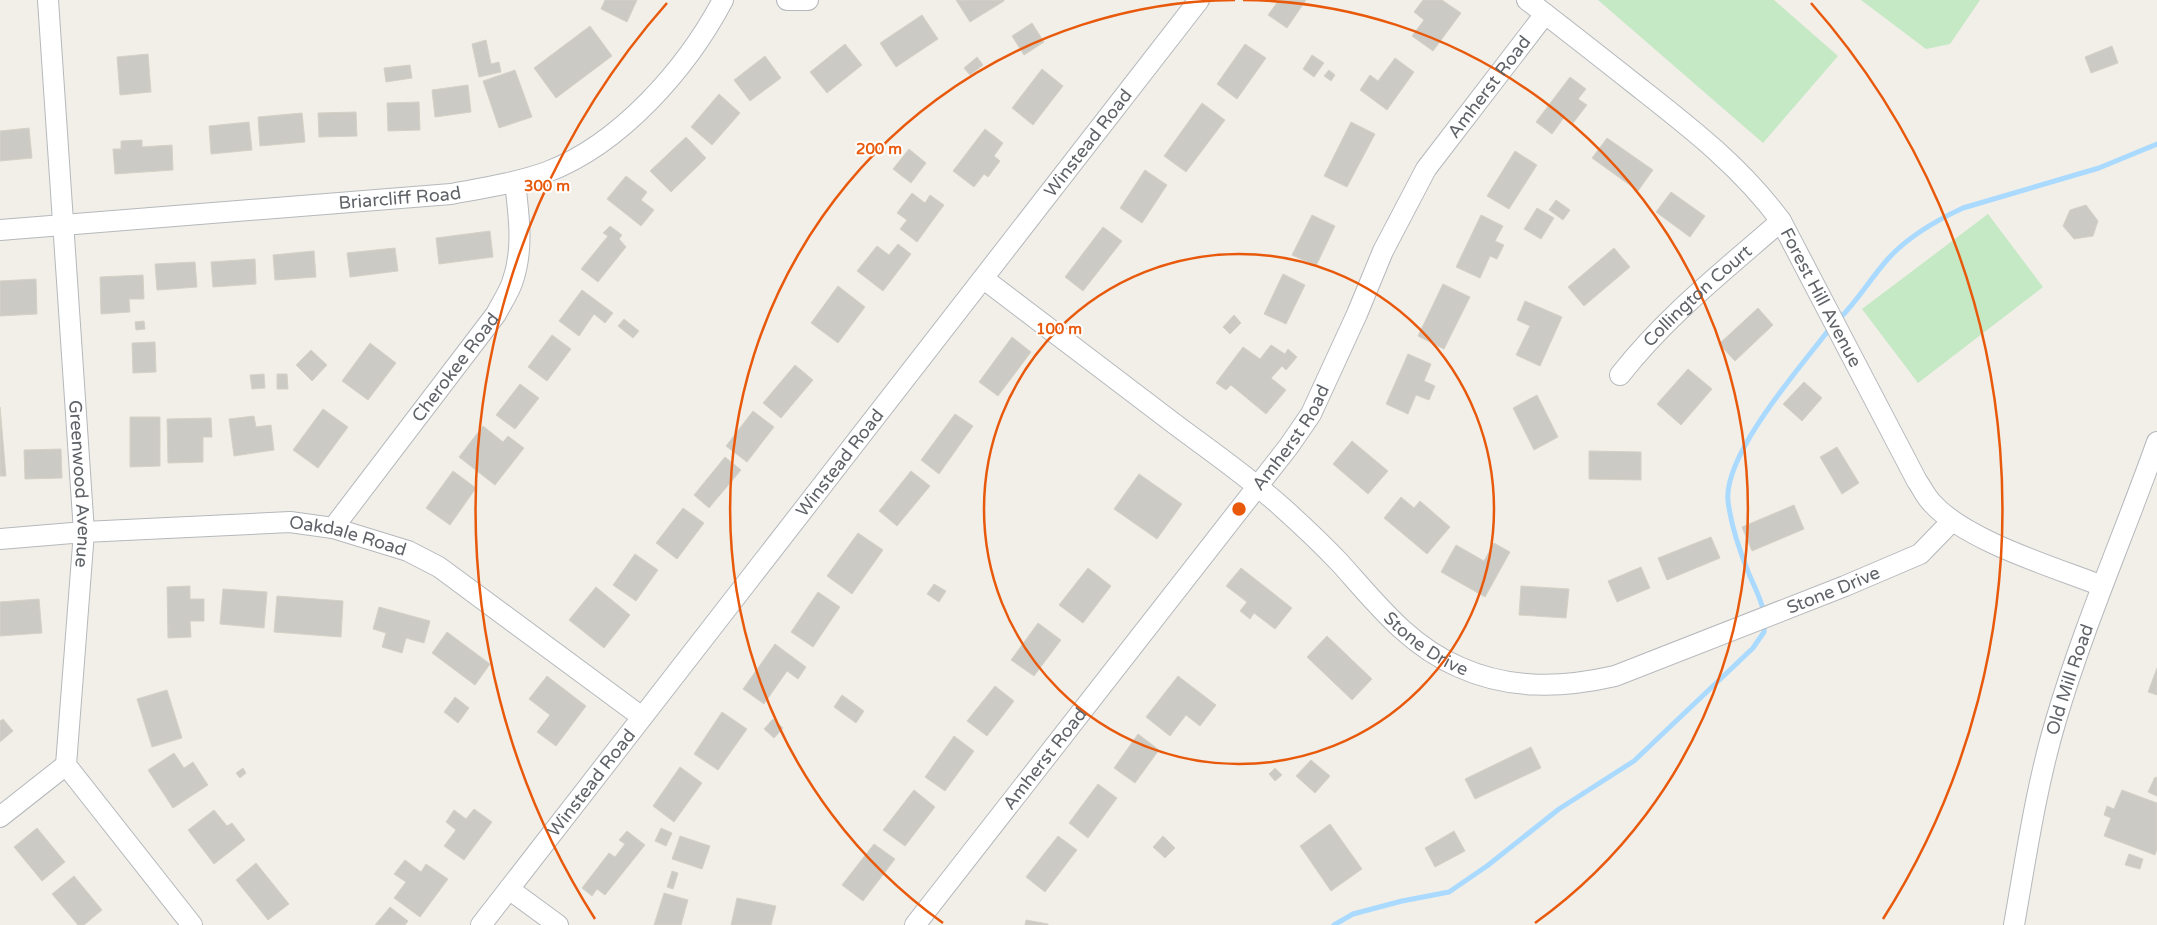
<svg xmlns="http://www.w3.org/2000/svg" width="2157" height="925" font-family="'Varela Round',sans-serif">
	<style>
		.green { fill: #c5e8c5 }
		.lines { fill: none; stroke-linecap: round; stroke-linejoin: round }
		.stream { stroke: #aadaff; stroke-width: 5 }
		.building { fill: #cccac5; stroke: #d6d1c6 }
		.minor-casing { stroke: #b5b8bc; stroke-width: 22 }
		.minor { stroke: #fff; stroke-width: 20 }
		.ring { fill: none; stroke: #e8590c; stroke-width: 2.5 }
		.labels { text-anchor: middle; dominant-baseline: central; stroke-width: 4; stroke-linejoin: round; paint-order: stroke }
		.street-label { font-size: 18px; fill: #5f6368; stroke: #fff }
		.centre { fill: #e8590c; stroke: #fff; stroke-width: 2.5 }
		.ring-label { font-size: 15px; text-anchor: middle; font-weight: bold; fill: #e8590c; stroke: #fff; stroke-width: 4; stroke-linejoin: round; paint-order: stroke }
	</style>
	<rect width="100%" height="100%" fill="#f1efe8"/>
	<path class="green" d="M1598,0h176l64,56 -75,87z
		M1861,0h119l-30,44 -24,5z
		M1988,214l55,73 -125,96 -56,-74z"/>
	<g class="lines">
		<path class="stream" d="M1839,319c18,-17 31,-40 48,-59 20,-23 48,-39 76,-52l136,-40 58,-24
			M1764,613c-3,-14 -9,-25 -15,-39 -9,-22 -18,-48 -21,-73 -5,-47 75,-137 103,-174
			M1334,925l19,-11 49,-13 47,-9 38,-26 72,-57 75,-48 119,-113 11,-16 1,-10"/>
	</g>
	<path class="building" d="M605,0h32l-10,22 -26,-13z
		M956,0h48v1l-34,21z
		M1279,0h27l-19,28 -19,-13z
		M1423,0h19l19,13 -28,38 -21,-15 12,-16 -10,-8z
		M922,15l16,24 -42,28 -16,-24z
		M1032,23l12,19 -20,13 -12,-19z
		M590,26l22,30 -56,42 -22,-30z
		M486,40l5,24 8,-2 2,10 -22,5 -7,-33z
		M845,44l17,21 -35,28 -17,-21z
		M1245,44l21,14 -29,41 -20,-15z
		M2112,46l6,17 -27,10 -6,-16z
		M148,54l3,38 -31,3 -3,-38z
		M1312,55l12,8 -10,14 -11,-8z
		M765,56l16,22 -31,23 -16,-21z
		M977,57l6,8 -13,10 -6,-7z
		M1395,58l19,14 -27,38 -27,-20 10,-15 8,6z
		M410,65l2,13 -26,4 -2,-14z
		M1042,69l21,17 -30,39 -21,-17z
		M515,70l17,47 -33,11 -16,-47z
		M1329,70l6,5 -4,6 -7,-5z
		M1570,77l16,12 -8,10 9,6 -14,18 -8,-7 -13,18 -16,-12z
		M468,85l3,27 -36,5 -3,-27z
		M719,94l21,19 -28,32 -21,-18z
		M419,102l1,28 -32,1 -1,-28z
		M1202,103l23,17 -39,52 -22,-16z
		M356,112l1,24 -38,1 -1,-24z
		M302,113l3,29 -45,4 -2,-29z
		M249,122l3,28 -41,4 -2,-28z
		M1351,122l24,12 -28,53 -23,-11z
		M29,128l3,30 -32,3v-30z
		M985,129l18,14 -9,13 6,5 -12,16 -4,-3 -10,13 -21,-16z
		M686,137l20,21 -35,34 -21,-21z
		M1607,138l46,32 -15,21 -46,-33z
		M142,140v7l30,-2 1,25 -58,4 -2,-25h8v-8z
		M909,149l17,14 -15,20 -18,-14z
		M1515,151l22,14 -28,44 -22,-13z
		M1145,170l22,15 -25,38 -22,-15z
		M626,176l21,16 -6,8 13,10 -13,16 -34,-27z
		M1671,192l34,24 -15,21 -34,-25z
		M912,193l13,10 5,-8 14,10 -27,37 -17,-13 7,-9 -10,-7z
		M1556,200l14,10 -7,10 -14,-10z
		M2086,205l12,16 -5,15 -19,3 -11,-13 7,-16z
		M1537,208l17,10 -13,21 -17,-10z
		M1312,215l23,11 -19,40 -24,-11z
		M1481,215l22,11 -8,15 9,4 -7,14 -7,-3 -10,22 -24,-11z
		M610,226l12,9 -3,4 7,8 -28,35 -17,-13 27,-33 -5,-3z
		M1103,227l19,14 -39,50 -18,-14z
		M490,231l3,26 -54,7 -3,-26z
		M898,244l13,10 -28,37 -26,-20 20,-25 12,9z
		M395,248l3,23 -48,6 -3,-24z
		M1614,248l16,19 -46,39 -16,-19z
		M314,251l2,26 -41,3 -2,-25z
		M255,259l1,25 -43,3 -2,-25z
		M195,262l2,25 -40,3 -2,-26z
		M1283,274l22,11 -19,39 -22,-10z
		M143,275l1,24h-15l1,13 -29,2 -1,-37z
		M36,279l1,35 -37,2v-35z
		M1443,284l27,13 -26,52 -26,-13z
		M838,286l27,21 -27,36 -27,-20z
		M582,290l31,23 -8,10 -11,-9 -15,22 -20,-15z
		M1525,301l37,16 -22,49 -24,-11 14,-29 -13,-6z
		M1758,308l15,17 -38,36 -16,-17z
		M1234,315l7,8 -11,11 -7,-7z
		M624,319l15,12 -6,7 -15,-12z
		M144,321l1,8 -9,1 -1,-8z
		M552,335l19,14 -24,32 -19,-14z
		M1012,337l19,15 -33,44 -19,-14z
		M155,342l1,30 -23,1 -1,-30z
		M370,343l26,20 -28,37 -26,-19z
		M1271,345l14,9 3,-5 9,8 -11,13 -4,-4 -11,12 15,12 -20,24 -35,-29 -5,5 -10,-7 27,-36 17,12z
		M311,350l16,15 -15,16 -16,-16z
		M1408,354l23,10 -7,17 11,5 -6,14 -13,-5 -8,19 -22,-10z
		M795,365l18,15 -32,38 -18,-15z
		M1688,369l24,20 -31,36 -24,-21z
		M264,374l1,14 -13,1 -2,-14z
		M277,374h10l1,15h-11z
		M1804,382l18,16 -20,23 -19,-17z
		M520,384l19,14 -24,31 -19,-14z
		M1537,395l21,42 -24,13 -21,-42z
		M0,407l6,69h-6z
		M323,409l25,18 -30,41 -25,-18z
		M753,411l21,16 -27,35 -21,-16z
		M955,414l18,12 -34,48 -18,-14z
		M254,416l2,11 15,-2 3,25 -40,6 -5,-37z
		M130,417h30v49l-30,1z
		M211,418l1,19h-9v25l-35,1 -1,-44z
		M483,426l20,16 5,-6 16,12 -29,37 -36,-28z
		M1352,441l36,30 -20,23 -35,-30z
		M1837,447l22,36 -17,11 -22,-37z
		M61,449l1,29 -37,1 -1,-29z
		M1589,451l52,1v28l-52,-1z
		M725,457l16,13 -32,38 -15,-13z
		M453,471l23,17 -26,37 -24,-17z
		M911,471l19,15 -33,40 -18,-15z
		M1139,474l43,30 -25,35 -43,-30z
		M1401,497l13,11 6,-7 30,26 -23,27 -43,-36z
		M1794,505l10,24 -52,22 -10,-24z
		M683,508l21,15 -27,36 -21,-16z
		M858,533l25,17 -31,44 -25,-18z
		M1711,537l9,21 -53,22 -9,-22z
		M1494,543l16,9 -25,45 -44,-25 15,-27 28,16z
		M635,554l23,16 -22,31 -23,-16z
		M1641,567l9,21 -33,14 -9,-21z
		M1088,568l23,18 -28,37 -24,-18z
		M1241,568l51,40 -17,21 -21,-16 -4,6 -10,-8 7,-9 -21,-16z
		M934,584l12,7 -7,11 -12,-8z
		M190,586v13h14v22h-14l1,16 -23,1 -1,-51z
		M1521,586l48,3 -3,29 -47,-3z
		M596,587l34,28 -26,33 -35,-28z
		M223,589l44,3 -3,36 -44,-4z
		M818,592l22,15 -27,40 -22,-15z
		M277,596l66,5 -2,36 -67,-5z
		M39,599l3,34 -42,3v-34z
		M379,607l51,14 -6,22 -18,-5 -4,15 -20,-6 4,-14 -13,-4z
		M1038,623l23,17 -27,36 -23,-16z
		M447,632l43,32 -15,21 -43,-32z
		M1327,636l45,43 -20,21 -45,-43z
		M775,644l31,23 -8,12 -11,-8 -23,33 -21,-15z
		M2157,668v27l-9,-3z
		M547,676l39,30 -30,40 -19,-14 13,-17 -21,-16z
		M1178,676l38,29 -16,21 -14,-11 -16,21 -24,-19z
		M995,686l19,15 -27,35 -20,-15z
		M167,690l15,48 -30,9 -15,-48z
		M842,695l22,16 -8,12 -22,-16z
		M455,697l14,11 -11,15 -14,-11z
		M722,712l25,17 -29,41 -24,-16z
		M3,719l10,12 -13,11v-21z
		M773,719l10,9 -9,10 -10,-9z
		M1138,734l21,16 -24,33 -21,-15z
		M954,736l20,15 -29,40 -20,-14z
		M1531,747l10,21 -66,31 -10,-20z
		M174,753l10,15 9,-6 15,23 -35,23 -25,-38z
		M1311,760l19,16 -15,17 -19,-17z
		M680,767l22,16 -28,39 -21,-16z
		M243,768l3,5 -6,5 -4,-5z
		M1275,768l7,7 -7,6 -6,-7z
		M2155,777l2,1v18l-9,-4z
		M1098,784l19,14 -29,40 -19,-15z
		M914,790l21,17 -30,39 -22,-16z
		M2122,790l35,13v46l-2,6 -51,-19 7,-18 -7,-3 3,-9 7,3z
		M474,809l18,13 -28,38 -20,-14 12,-16 -10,-8 8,-12 12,9z
		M214,810l13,16 5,-3 13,17 -31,24 -26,-34z
		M1330,824l32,45 -31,22 -31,-45z
		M37,828l28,34 -23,19 -28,-34z
		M661,828l11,5 -6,13 -11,-5z
		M627,831l18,14 -40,50 -8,-6 -5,7 -10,-8 27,-35 6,4 10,-13 -6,-4z
		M1454,831l11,20 -30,16 -10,-19z
		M680,836l30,10 -8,23 -30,-10z
		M1058,836l19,14 -32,42 -19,-15z
		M1163,836l12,12 -10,10 -12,-11z
		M874,844l21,15 -32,42 -21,-16z
		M2129,854l14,5 -3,10 -15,-4z
		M405,860l16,12 5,-8 22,15 -28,38 -26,-19 12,-16 -12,-8z
		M256,863l33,41 -21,16 -32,-40z
		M672,871l6,2 -5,16 -6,-2z
		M74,876l28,34 -18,15h-6l-26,-31z
		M664,893l24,7 -7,25h-27z
		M737,898l39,8 -5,19h-40z
		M390,907l18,14 -3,4h-30z
		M1026,920l22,4v1h-23z"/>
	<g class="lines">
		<defs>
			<g id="minor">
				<path id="s1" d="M48,0l36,532 -18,233 126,160"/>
				<path d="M787,0h21"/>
				<path id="s2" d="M1527,0c38,29 76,59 114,89 51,40 101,79 140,132l136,260c5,7 9,16 15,22 34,38 122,64 170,83"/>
				<path id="s3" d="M0,230l451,-36c32,-6 65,-11 96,-22 74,-28 140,-104 176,-172"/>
				<path id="s4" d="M984,279c64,49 128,97 192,146 36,27 74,53 108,84 19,17 38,35 56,54 36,40 68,82 119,104 51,23 103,21 156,9l230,-90 75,-32 32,-33"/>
				<path id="s5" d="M1620,375c46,-59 105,-105 161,-154"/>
				<path id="s6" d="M333,528l163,-214c5,-10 12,-20 16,-31 12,-33 7,-67 3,-100"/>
				<path id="s7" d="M0,539l84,-7 206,-10 43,6 75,23 31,16 203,150"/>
				<path d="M0,817l66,-52"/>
				<path d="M509,889l49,36"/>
				<path id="s8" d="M481,925l718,-925"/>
				<path id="s9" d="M915,925l374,-479 22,-32 46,-100 26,-63 43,-82 119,-155"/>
				<path id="s10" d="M2014,925c12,-68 22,-138 42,-205 28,-95 68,-185 101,-278"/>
			</g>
		</defs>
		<use href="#minor" class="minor-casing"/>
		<use href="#minor" class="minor"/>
	</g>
	<g class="ring">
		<circle cx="1239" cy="509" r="255"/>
		<path d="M943 923A509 509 0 0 1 1235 0M1243 0A509 509 0 0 1 1535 923"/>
		<path d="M595 919A764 764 0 0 1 667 3M1811 3A764 764 0 0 1 1883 919"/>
	</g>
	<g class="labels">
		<g class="street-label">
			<text stroke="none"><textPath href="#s9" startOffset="1021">Amherst Road</textPath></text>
			<text stroke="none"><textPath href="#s8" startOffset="990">Winstead Road</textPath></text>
			<text stroke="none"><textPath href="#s3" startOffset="401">Briarcliff Road</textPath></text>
			<text stroke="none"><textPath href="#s5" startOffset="111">Collington Court</textPath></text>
			<text stroke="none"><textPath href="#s2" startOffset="424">Forest Hill Avenue</textPath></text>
			<text stroke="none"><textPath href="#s6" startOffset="202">Cherokee Road</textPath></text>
			<text stroke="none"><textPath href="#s9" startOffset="616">Amherst Road</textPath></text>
			<text stroke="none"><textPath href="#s8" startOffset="585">Winstead Road</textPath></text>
			<text stroke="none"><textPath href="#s1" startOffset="485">Greenwood Avenue</textPath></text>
			<text stroke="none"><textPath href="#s7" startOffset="350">Oakdale Road</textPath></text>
			<text stroke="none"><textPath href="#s4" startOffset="1009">Stone Drive</textPath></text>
			<text stroke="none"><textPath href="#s4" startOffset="575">Stone Drive</textPath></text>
			<text stroke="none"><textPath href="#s10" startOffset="252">Old Mill Road</textPath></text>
			<text stroke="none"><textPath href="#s9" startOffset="211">Amherst Road</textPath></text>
			<text stroke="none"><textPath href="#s8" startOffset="180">Winstead Road</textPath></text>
		</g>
	</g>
	<circle cx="1239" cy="509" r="8" class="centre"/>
	<g class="ring-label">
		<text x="879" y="154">200 m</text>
		<text x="547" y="191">300 m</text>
		<text x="1059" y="334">100 m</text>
	</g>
</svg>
